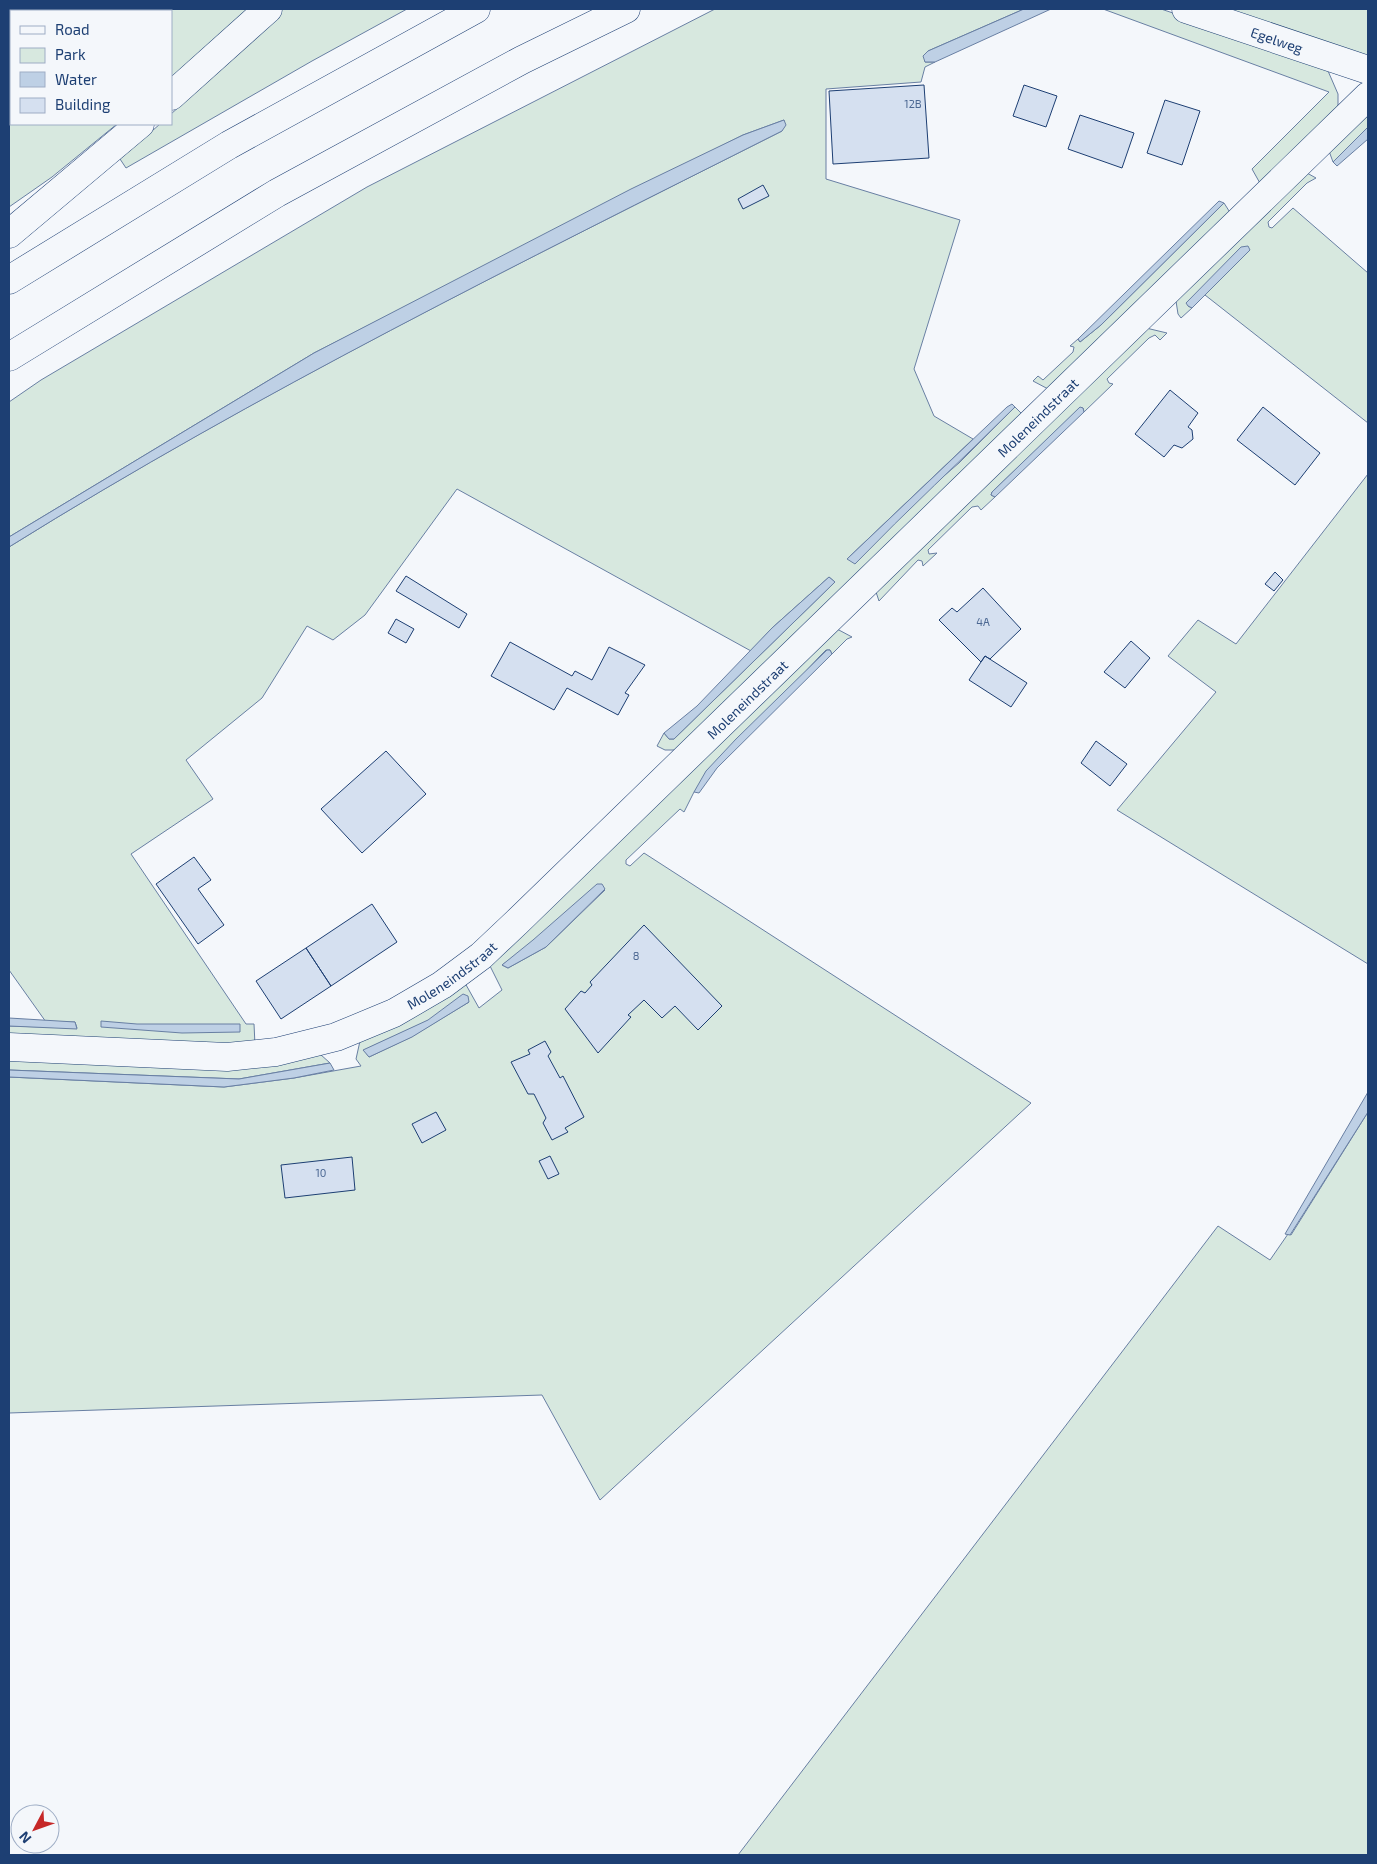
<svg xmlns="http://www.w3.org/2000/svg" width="1377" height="1864" font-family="'Exo 2',sans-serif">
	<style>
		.green { fill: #d7e8df; stroke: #687fa3; fill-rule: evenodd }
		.water { fill: #bed0e5; stroke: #687fa3 }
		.building { fill: #d5e0f0; stroke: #1d3f73 }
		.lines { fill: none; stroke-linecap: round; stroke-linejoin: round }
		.minor-casing { stroke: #1d3f73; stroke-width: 29 }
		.motorway-casing { stroke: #1d3f73; stroke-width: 29 }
		.minor { stroke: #f4f7fb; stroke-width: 28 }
		.motorway { stroke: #f4f7fb; stroke-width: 28 }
		.labels { text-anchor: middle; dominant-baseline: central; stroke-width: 4; stroke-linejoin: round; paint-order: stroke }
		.number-label { font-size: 11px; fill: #4b6792 }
		.street-label { font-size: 14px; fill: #1d3f73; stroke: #f4f7fb }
	</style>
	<rect width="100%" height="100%" fill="#f4f7fb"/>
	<path class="green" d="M81,9h167l-77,70v-68h-93z
		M281,9h126l-95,52 -186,107 -6,-9 40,-35h11v-10l73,-65 -2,-3z
		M715,9h309l-96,42 -3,11h10l-10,5 -4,15 -95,7v90l134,41 -46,149 20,47 39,23 -126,120 112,-96 56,-56 9,9 -345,334h-14l-8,-4 7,-13 5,6h5l161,-157 -6,-5 -57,51 -21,23 -294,-162 -92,126 -32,25 -26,-14 -45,72 -76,62 27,39 -82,55 115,170h8l1,21 -246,-8v-11l68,2 -2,-6h-29l-37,-52v-423c248,-155 511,-284 773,-416l2,-11 -41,15 -429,218 -305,184v-135l32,-22 326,-193z
		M1103,9h58l164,55 13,30v12l-77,79 -9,-16 77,-77z
		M1211,9h157v51z
		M11,70v54h106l-65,53 -43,30v-135z
		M1368,114v13l-35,35 -4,-11z
		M1307,173l9,5 -9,5 -39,39 1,5 3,1 21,-20 75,65v150l-163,-128 45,-45 -62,56 4,2 -11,10 -3,-4 -2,-13z
		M1224,203l7,11 -181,176 -17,-9 5,-5 5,4 30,-28 1,-5 -4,-1 8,-7 2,3 21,-17z
		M1146,328l21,5 -7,7 -5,-5 -6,3 -42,41 2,4 4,1 -29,28 -1,-4h-3l-88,84 -1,3 4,2 -14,13 -3,-4 -6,1 -44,43 1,4 8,-1 -14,13 -1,-5 -4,-1 -39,41 -3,-9z
		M1368,474v490l-251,-154 99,-118 -48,-36 30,-36 38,24z
		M837,629l15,8 -5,2 -15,15 -2,-4h-4l-7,7 -125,135 -10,20 -4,-3 -54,51v4l4,2 14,-13 387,250 -431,397 -58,-105 -533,18v-336l215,10 70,-9 67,-12 -5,-7 4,-18 105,-58 14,25 23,-18 -13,-26zM605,890l-59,57 -38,21 -6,-3zM469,1002l-58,35 -42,20 -5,-7z
		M320,1054l10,9 -91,16 -230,-9v-10z
		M1368,1112v743h-630l480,-629 52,34 18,-26 3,1z"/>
	<path class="water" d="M1024,9h27l-116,53h-10l-2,-6 5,-5z
		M784,120l2,5 -4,6c-262,132 -524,261 -773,416v-10l305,-184 317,-164 112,-54z
		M1368,127v12l-31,27 -4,-4z
		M1219,201l5,2 -123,122 -21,17 -2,-3z
		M1248,246l2,4 -58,58 -4,-2 -2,-3 55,-56z
		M1012,404l3,3c-53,53 -108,103 -160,157l-8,-5 160,-152z
		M1080,407l3,1 1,4 -89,85 -4,-2 1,-3z
		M829,577l6,5 -161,157h-5l-5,-6 33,-27 75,-78z
		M827,650h3l2,4 -115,114 -18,25 -5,-1 12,-21 30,-32z
		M597,884h5l3,5 -59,58 -38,21 -6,-3 31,-25z
		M463,994l5,2 1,6 -57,35 -43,20 -6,-7 65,-30z
		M9,1018l66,4 2,7 -68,-3z
		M101,1021l36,3h103v8l-58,1 -81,-6z
		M330,1063l4,7 -40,8 -70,9 -215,-10v-7l230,9z
		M1368,1092v20l-78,123 -5,-1z"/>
	<path class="building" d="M924,85l5,73 -96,6 -4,-73z
		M1024,85l33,11 -11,31 -33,-11z
		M1165,100l35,11 -18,54 -35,-12z
		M1080,115l54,18 -12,35 -54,-19z
		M763,185l6,11 -26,13 -5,-10z
		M1170,390l28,23 -10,14 4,3 1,9 -11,9 -8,-3 -10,12 -29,-23z
		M1263,407l57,46 -25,32 -58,-45z
		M1275,572l8,8 -9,11 -9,-7z
		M406,576l61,38 -8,14 -63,-37z
		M983,588l38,41 -31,30 -5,-3 -4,6 -42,-42 13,-12 5,4z
		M396,619l18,10 -8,14 -18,-10z
		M1131,641l19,17 -25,30 -21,-16z
		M510,642l62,34 3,-5 17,9 17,-33 36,18 -20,28 4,2 -11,20 -51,-27 -13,22 -63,-34z
		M985,656l42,27 -16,24 -42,-27z
		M1096,741l31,23 -17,22 -29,-23z
		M386,751l40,43 -64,59 -41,-44z
		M194,857l17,23 -13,9 26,36 -26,19 -42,-60z
		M372,904l25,38 -66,44 -25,-38z
		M644,925l78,81 -24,24 -23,-24 -13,12 -18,-18 -16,15 3,2 -33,36 -33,-44 16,-18 4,2 7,-8 -2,-3z
		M306,948l25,38 -50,33 -25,-38z
		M545,1041l6,11 -3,4 12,22 3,-2 21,41 -19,11 3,4 -16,8 -9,-17 3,-5 -12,-24h-6l-17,-32 19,-8 -2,-4z
		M436,1112l10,18 -24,13 -10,-19z
		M550,1156l9,18 -11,5 -9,-18z
		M352,1157l3,33 -70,8 -4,-33z"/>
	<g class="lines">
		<defs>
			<g id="minor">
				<path id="s1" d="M1186,9l182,61"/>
				<path id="s2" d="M9,1047l218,10 49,-5 60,-15 58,-24 48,-28 39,-29 36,-34 851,-826"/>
			</g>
			<path id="motorway" d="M171,96l97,-87
				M9,234l131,-110
				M9,280l220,-135 247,-136
				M9,357l268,-164 245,-133 104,-51"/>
		</defs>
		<use href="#minor" class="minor-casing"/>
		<use href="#motorway" class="motorway-casing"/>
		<use href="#minor" class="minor"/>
		<use href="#motorway" class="motorway"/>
	</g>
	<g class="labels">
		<g class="number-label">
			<text x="913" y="103">12B</text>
			<text x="983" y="621">4A</text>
			<text x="636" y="955">8</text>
			<text x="321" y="1172">10</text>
		</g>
		<g class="street-label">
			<text stroke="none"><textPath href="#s1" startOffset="96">Egelweg</textPath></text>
			<text stroke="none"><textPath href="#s2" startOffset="1271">Moleneindstraat</textPath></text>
			<text stroke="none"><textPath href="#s2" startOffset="866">Moleneindstraat</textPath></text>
			<text stroke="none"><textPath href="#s2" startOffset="461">Moleneindstraat</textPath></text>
		</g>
	</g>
	<rect width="1377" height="1864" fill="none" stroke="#1d3f73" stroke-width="20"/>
	<rect x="10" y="10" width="162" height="115" fill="#f4f7fb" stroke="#9eadc5"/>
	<rect x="20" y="26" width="25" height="8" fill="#f4f7fb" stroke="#9eadc5"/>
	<text x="55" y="35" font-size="15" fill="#1d3f73">Road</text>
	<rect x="20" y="48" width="25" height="15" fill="#d7e8df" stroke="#9eadc5"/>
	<text x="55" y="60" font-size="15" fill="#1d3f73">Park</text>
	<rect x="20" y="72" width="25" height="15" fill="#bed0e5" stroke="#9eadc5"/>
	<text x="55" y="85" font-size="15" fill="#1d3f73">Water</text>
	<rect x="20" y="98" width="25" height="15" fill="#d5e0f0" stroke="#9eadc5"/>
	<text x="55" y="110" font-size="15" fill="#1d3f73">Building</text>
	<g transform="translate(35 1829) rotate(229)"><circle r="24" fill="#f4f7fb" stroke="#9eadc5"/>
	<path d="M0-4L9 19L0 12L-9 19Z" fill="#c62828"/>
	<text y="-8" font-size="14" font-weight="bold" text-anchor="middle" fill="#1d3f73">N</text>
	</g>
</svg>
